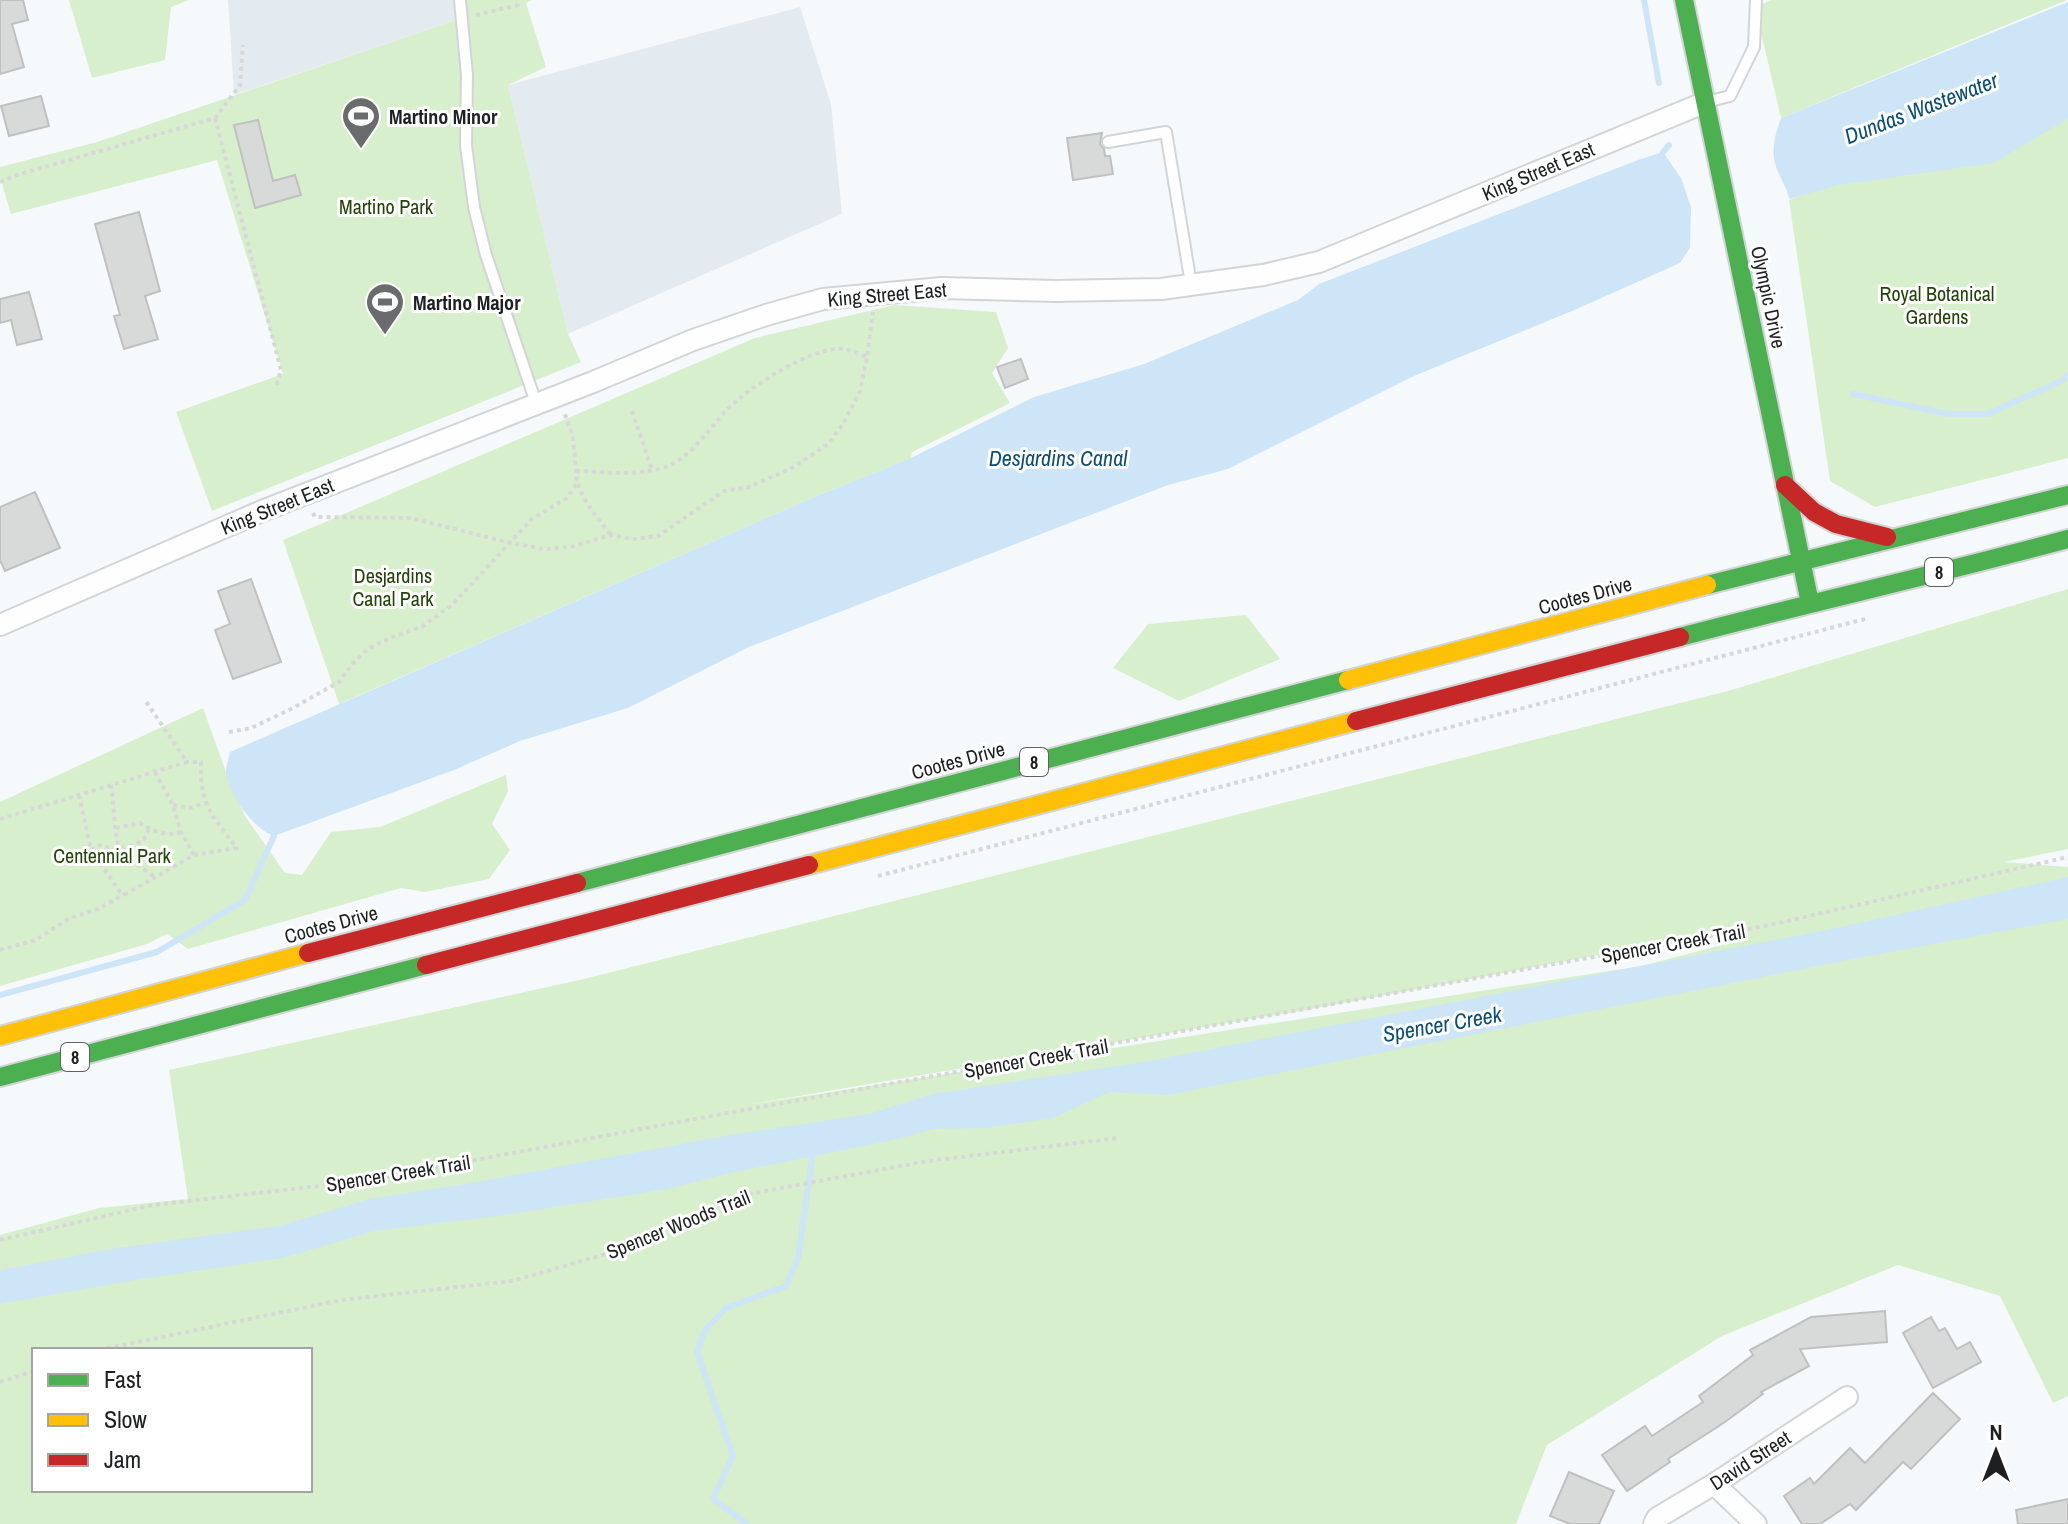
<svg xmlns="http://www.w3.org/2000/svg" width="2068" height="1524" font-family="'Archivo Narrow',sans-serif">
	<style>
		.built { fill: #e4ebf0 }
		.green { fill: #d7efcc; fill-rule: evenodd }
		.water { fill: #cde5f6 }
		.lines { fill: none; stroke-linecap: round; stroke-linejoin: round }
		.stream { stroke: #cde5f6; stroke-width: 6 }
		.building { fill: #d8d9d9; stroke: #c0c0c0; stroke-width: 2 }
		.lane-casing { stroke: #d2d5d6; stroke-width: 14 }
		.street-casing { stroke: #d2d5d6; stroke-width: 24 }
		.fast-casing { stroke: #d2d5d6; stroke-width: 22 }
		.slow-casing { stroke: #d2d5d6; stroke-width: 22 }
		.jam-casing { stroke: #d2d5d6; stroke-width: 22 }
		.path { stroke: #d7d7d7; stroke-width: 4; stroke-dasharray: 4 4; stroke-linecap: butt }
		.lane { stroke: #fefefe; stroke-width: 10 }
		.street { stroke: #fefefe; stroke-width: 20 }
		.fast { stroke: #4caf50; stroke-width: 18 }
		.slow { stroke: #ffc107; stroke-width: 18 }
		.jam { stroke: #c62828; stroke-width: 18 }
		.labels { text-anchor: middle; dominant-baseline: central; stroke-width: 6; stroke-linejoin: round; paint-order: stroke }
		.shield { fill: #fff; stroke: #626264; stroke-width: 2 }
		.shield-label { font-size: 18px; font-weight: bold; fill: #1e1f21 }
		.poi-label { font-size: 20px; font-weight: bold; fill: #1e1f21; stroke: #fff; text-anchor: start }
		.street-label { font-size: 20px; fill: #1e1f21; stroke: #fff }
		.park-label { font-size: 20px; fill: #244209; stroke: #fff }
		.water-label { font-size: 22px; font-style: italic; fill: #0c4f76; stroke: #fff }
	</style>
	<rect width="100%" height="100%" fill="#f6f9fb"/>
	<path class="built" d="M228,0h235l-1,18 -228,77z
		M800,7l31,97 11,110 -274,120 -60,-249z"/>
	<path class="green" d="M69,0h120l-18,7 -6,53 -73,18z
		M463,0h69l-6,3 20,64 -38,18 60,249 13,28 -369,149 -36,-99 107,-38 -66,-214 -206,54 -11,-37v-10l97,-25 365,-124z
		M1772,0h295l-286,118 -26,-111z
		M2068,89v369l-193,49 -45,-26 -41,-281z
		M894,305l102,7 12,36 -16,25 18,30 -98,49 -1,6 -99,40 -473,206 -56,-164 472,-202z
		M2068,589v260l-64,13 64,5v529l-15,7 -53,-107 -102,-31 -176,71 -175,109 -31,79h-1516v-289l99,-27 89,-9 -19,-129 415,-91 1144,-288zM1738,921v20l-97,25 -907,141 577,-98 421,-79zM34,1350h276v140h-276z
		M1246,615l34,44 -101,42 -66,-33 35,-44z
		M203,708l23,64 19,44 40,57 17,2 29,-43 49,-5 126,-52 2,16 -16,33 18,26 -21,29 -64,13 -24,-4 -213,61 -21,-15 -20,10 -147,42v-184z"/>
	<path class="water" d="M2068,2v117l-75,44 -155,22 -49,14c-2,-13 -11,-23 -14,-36 -4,-15 1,-31 6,-45z
		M1663,152l18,26 10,29 -1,41 -10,15 -108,48 -158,65 -186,93 -60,16 -419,162 -121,61 -108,33 -66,29 -180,66c-20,-6 -47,-44 -48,-65 0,-6 3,-13 4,-19l582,-254 99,-40 123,-61 110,-33 154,-64 21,-16 319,-124z
		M2068,877v42l-220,41 -680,135 -59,-3 -56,26 -68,10 -52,1 -35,10 -168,34 -63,16 -162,26 -131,16 -91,27 -148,22 -135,24v-34l117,-22 162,-22 91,-27 102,-16 253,-47 144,-22 63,-20 212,-32 688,-133z"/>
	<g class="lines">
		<path class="stream" d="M1644,0l15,83
			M1663,152l6,-7
			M1853,394l95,20h40l75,-34 5,-5
			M0,995l157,-43 88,-52 29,-64
			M747,1524l-34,-25 20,-43 -36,-104 8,-22 21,-22 60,-22 12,-28 15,-107"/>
	</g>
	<path class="building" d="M0,0h23l5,20 -16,4 12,43 -24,7z
		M41,96l8,30 -40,10 -8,-30z
		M258,120l15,61 22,-6 6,20 -46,13 -21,-83z
		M1102,133l-2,11 4,5 1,7h5l3,18 -40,6 -6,-42z
		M139,212l21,79 -15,5 13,43 -34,10 -10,-33 6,-1 -25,-91z
		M29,292l13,47 -25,6 -6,-25 -11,3v-24z
		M1021,359l7,20 -23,9 -8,-21z
		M35,492l25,56 -55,23 -5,-11v-53z
		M251,579l30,83 -48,17 -18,-49 15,-6 -12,-33z
		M1885,1311l2,31 -87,7 9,17 -48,26 2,2 -38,28 -57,37 2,3 -43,29 -25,-36 43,-29 7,10 51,-34 -4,-6 54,-41 -3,-5 61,-33z
		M1931,1317l8,14 6,-3 12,21 13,-7 11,20 -48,26 -30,-55z
		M1933,1393l27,26 -49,50 -8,-7 -47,48 -6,-6 -30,20h-18l-18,-28 26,-18 4,6 36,-36 15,15z
		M1569,1472l45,19 -15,33h-29l-20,-8z
		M2068,1499v25h-50l-2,-14z"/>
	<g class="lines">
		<defs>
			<path id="lane" d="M460,0l7,75 -1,70 8,62 12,48 50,148
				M1706,102l24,-6 24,-49 2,-47
				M1108,142l58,-10 25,152"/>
			<path id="street" d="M0,625l262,-114 331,-129 100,-42 73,-25 57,-16 119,-11 114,3 105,-2 102,-14 56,-13 387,-160
				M1714,1484l42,40
				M1654,1524l3,-6 57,-34 133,-87"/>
			<path id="fast" d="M1684,0l126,603
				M1707,585l361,-90
				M1680,637c129,-34 259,-63 388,-98
				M577,883l771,-203
				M0,1077l426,-112"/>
			<path id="slow" d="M1348,680l359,-95
				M809,865l547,-144
				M0,1036l308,-83"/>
			<path id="jam" d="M1785,485l29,27 22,12 51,13
				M1356,721l324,-84
				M308,953l269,-70
				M426,965l383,-100"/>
		</defs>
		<use href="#lane" class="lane-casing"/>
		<use href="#street" class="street-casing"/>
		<use href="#fast" class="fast-casing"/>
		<use href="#slow" class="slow-casing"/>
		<use href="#jam" class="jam-casing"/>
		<path class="path" d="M476,15l42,-10 -1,-5
			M215,118l66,252 -5,17
			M0,182l17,-7 198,-57 25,-33 3,-40
			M632,411l20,59
			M576,471c30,1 77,7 103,-11 19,-13 31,-32 47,-49 20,-22 87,-66 118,-62 8,1 16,6 23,8
			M578,484c7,20 20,35 33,51
			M313,513l2,4 96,1 100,25 34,6 26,-2 40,-12 23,4 24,-3 66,-45 25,-4 43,-19 36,-24 15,-20 17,-33 7,-34 6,-45
			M229,732l22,-4 40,-19 48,-27 13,-18 16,-15 22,-11 33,-12 29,-21 80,-86 35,-21 10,-15 -4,-47 -9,-24
			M155,772l18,33 8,27 13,23
			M111,785c3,16 3,53 9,64 7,11 24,20 35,28
			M79,795l12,55 29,42 6,2 68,-39 43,-7c-24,-31 -38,-44 -36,-86h-14
			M173,805l17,3 15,-5
			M0,819l187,-57 -42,-62
			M116,828l24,-5c12,8 27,14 41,9
			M91,850l9,-5c16,7 27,2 43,-4l6,-12
			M878,876l987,-257
			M0,950l36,-10 32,-21 30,-10 27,-15
			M0,1240l153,-35 210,-24 315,-59 1087,-196 303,-69
			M99,1350l242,-50 171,-19 119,-34 112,-52 185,-34 190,-23
			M0,1382l34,-11"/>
		<use href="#lane" class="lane"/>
		<use href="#street" class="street"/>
		<use href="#fast" class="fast"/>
		<use href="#slow" class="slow"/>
		<use href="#jam" class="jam"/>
	</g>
	<defs>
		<symbol id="stadium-pin" viewBox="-11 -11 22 30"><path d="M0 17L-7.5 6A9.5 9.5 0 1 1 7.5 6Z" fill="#6a6b6d" stroke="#fff"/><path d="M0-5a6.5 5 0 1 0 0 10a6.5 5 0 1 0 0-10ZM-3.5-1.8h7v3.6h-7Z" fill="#fff"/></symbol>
	</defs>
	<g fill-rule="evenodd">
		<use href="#stadium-pin" x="339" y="94" width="44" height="60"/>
		<use href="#stadium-pin" x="363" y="280" width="44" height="60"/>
	</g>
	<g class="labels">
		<g class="shield">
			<rect x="1925" y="558" width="28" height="28" rx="6"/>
			<rect x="1020" y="748" width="28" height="28" rx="6"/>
			<rect x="61" y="1043" width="28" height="28" rx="6"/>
		</g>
		<g class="shield-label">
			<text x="1939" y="572">8</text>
			<text x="1034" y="762">8</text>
			<text x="75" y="1057">8</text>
		</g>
		<g class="poi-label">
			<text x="389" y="116">Martino Minor</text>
			<text x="413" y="302">Martino Major</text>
		</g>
		<g class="street-label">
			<text transform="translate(1538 171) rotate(-23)">King Street East</text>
			<text transform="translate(887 294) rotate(-5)">King Street East</text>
			<text transform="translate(1769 297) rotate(78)">Olympic Drive</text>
			<text transform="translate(277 506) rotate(-22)">King Street East</text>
			<text transform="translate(1585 595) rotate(-15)">Cootes Drive</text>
			<text transform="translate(958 760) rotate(-15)">Cootes Drive</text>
			<text transform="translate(331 924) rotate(-15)">Cootes Drive</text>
			<text transform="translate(1673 943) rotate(-10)">Spencer Creek Trail</text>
			<text transform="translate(1036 1058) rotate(-10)">Spencer Creek Trail</text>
			<text transform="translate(398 1173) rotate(-9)">Spencer Creek Trail</text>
			<text transform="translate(678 1224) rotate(-22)">Spencer Woods Trail</text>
			<text transform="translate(1750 1460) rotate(-33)">David Street</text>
		</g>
		<g class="park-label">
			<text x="386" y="206">Martino Park</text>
			<text x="1937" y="293">Royal Botanical<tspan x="1937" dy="23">Gardens</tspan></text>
			<text x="393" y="575">Desjardins<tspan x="393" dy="23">Canal Park</tspan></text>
			<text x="112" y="855">Centennial Park</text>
		</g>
		<g class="water-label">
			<text transform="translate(1921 108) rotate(-21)">Dundas Wastewater</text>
			<text x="1058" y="458">Desjardins Canal</text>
			<text transform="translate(1442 1024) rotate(-10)">Spencer Creek</text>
		</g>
	</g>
	<rect x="32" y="1348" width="280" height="144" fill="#ffffff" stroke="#a5a5a6" stroke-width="2"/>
	<rect x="48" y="1374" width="40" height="12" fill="#4caf50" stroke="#a5a5a6" stroke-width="2"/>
	<text x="104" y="1388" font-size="24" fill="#1e1f21">Fast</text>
	<rect x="48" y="1414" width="40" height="12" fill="#ffc107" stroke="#a5a5a6" stroke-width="2"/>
	<text x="104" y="1428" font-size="24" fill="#1e1f21">Slow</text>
	<rect x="48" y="1454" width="40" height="12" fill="#c62828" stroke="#a5a5a6" stroke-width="2"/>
	<text x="104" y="1468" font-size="24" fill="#1e1f21">Jam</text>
	<g transform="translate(1996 1452)" stroke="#ffffff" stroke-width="6" paint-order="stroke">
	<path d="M0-6L14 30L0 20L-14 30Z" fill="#1e1f21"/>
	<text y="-12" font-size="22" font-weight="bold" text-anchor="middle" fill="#1e1f21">N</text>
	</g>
</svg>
